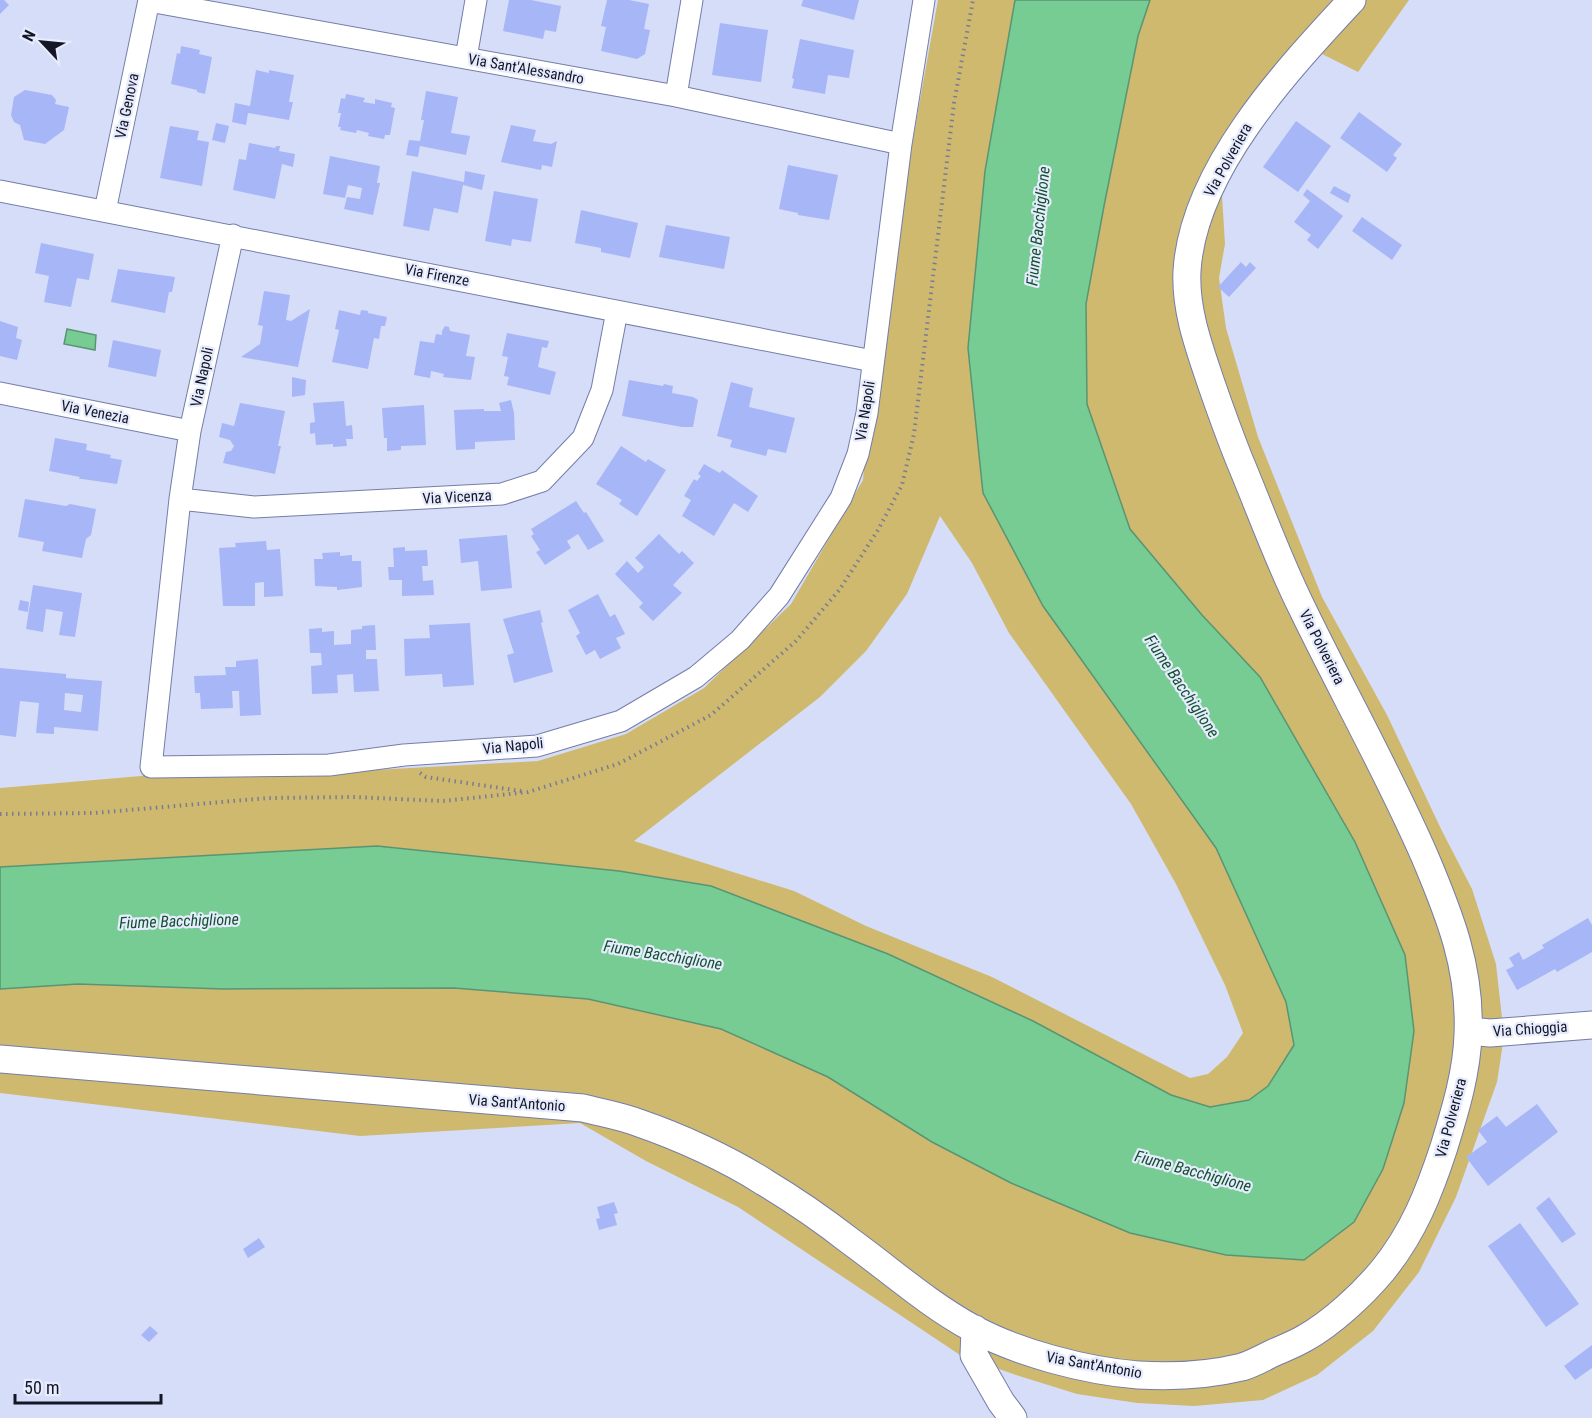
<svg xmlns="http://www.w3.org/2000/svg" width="1592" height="1418" font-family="'Roboto Condensed',sans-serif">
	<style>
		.green { fill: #ceb96f; fill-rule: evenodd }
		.water { fill: #77cc94; stroke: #599573; stroke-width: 1.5 }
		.building { fill: #a7b6f6; fill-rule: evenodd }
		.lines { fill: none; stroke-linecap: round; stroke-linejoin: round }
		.minor-casing { stroke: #747ea7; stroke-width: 23 }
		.tertiary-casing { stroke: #747ea7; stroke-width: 29 }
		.path { stroke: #787d94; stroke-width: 4; stroke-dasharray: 1.5 4.5; stroke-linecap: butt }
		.minor { stroke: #fff; stroke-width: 21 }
		.tertiary { stroke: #fff; stroke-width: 27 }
		.labels { text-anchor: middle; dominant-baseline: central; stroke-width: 4.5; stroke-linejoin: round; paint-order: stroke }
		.street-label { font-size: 15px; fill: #131626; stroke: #e6ebfd }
		.water-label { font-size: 16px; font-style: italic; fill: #12512e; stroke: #e6ebfd }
	</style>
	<rect width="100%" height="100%" fill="#d6ddf9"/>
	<path class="green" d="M938,0h77l-30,171 -17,177 15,144 60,114 173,242 70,154 8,43 -26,41 -19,14 -39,7 -39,-12 -138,-74 -145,-67 -177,-68 -92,-15 -242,-25 -377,21v-79l153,-13 185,-3 200,-11 88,-27 78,-46 87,-84 72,-124 10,-119zM940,516l32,47 37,70 122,171 45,80 49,101 18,48 -16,24 -19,17 -18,4 -198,-101 -126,-51 -72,-35 -160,-50 186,-144 46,-46 41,-57z
		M1150,0h259l-51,72 -42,-21 -95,128 4,65 -6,34 7,50 32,109 64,160 65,118 55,116 30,58 24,75 8,72 -7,46 -41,115 -37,75 -46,59 -56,44 -54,25 -69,6 -57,-3 -60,-9 -61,-19 -56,-20 -222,-148 -92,-46 -66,-38 -220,13 -360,-43v-104l78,-5 145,5 231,-1 134,11 133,30 107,48 104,65 372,118 51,-418 -95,-165 -58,-62 -72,-86 -43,-125 -1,-100 18,-98 34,-170z"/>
	<path class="water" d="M1015,0h135l-12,36 -34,170 -18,98 1,100 43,125 72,86 58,62 95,165 50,113 9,76 -10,72 -21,66 -29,53 -50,38 -78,-5 -96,-22 -119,-50 -79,-41 -104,-65 -107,-48 -133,-30 -134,-11 -231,1 -145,-5 -78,5v-122l377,-21 242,25 92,15 177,68 145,67 138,74 39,12 39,-7 19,-14 26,-41 -8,-43 -70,-154 -173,-242 -60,-113 -15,-145 17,-177z
		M67,329l29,6 -1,15 -31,-6z"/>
	<path class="building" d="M0,0h4l5,5 -9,9z
		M509,0h22l30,6 -5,26 -11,-2 -2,9 -40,-8z
		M607,0h22l20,4 -5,25 6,1 -5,24 -8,5 -36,-8 5,-24 -5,-1z
		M803,0h56l-5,20 -53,-14z
		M720,23l48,7 -7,52 -49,-7z
		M800,39l54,11 -5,28 -21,-3 -3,19 -33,-6 2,-9 -2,-1z
		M181,46l19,4 -1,4 13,3 -7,37 -8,-2v-2l-26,-6 6,-31 3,1z
		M256,70l13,3v-3l25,5 -5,27h4l-4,18 -41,-7 -2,12 -14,-3 3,-19 15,3z
		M25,90l27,5 4,5 -1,4 14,3 -5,23 -19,14 -21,-4 -4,-15 -6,-3 -3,-7 3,-18z
		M426,91l32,6 -7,36 19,3 -4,19 -46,-9 -2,11 -12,-2 3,-15 11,1 4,-21h-3z
		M346,94l19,4 -2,4 12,2v-5l17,4 -1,4 4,1 -5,27h-5l-1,4 -16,-3 1,-3 -12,-3 -1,3 -16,-3 1,-3h-3l3,-14h-3l3,-15 4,1z
		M1359,112l43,32 -9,11 4,3 -10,14 -47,-34z
		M1296,121l35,25 -33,46 -35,-25z
		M216,123l13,3 -4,17 -13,-3z
		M511,125l25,5 -3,11 18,3 6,-3 -5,26 -10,-2 -1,5 -40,-8z
		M170,126l29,5 -2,9 12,2 -7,44 -42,-8z
		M249,143l26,5 1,-2h4l-1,5 16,3 -2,13 -11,-3 -7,35 -42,-9 6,-31 7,1z
		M330,156l50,10 -3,17h3l-7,32 -29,-6 3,-12 13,2 2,-11 -14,-3 -3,13 -22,-4z
		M788,165l50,10 -9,45 -31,-5v-2l-19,-4z
		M412,171l52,11 1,-11 20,4 -3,15 -19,-5 -5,28 -24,-5 -5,23 -26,-5z
		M1334,186l17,9 -3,8 -18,-10z
		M1307,189l36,27 -25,33 -11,-9 4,-5 -17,-13 16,-21 -7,-6z
		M494,191l44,8 -7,43 -19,-3 -1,7 -26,-5z
		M581,210l57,13 -8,35 -29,-6v-4l-26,-5z
		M1362,217l40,28 -10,15 -40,-29z
		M666,225l64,12 -6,32 -65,-12z
		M41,243l53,11 -5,26 -12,-2 -6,29 -27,-5 5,-26 -14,-3z
		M1241,262l5,5 4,-5 6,6 -27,29 -11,-10z
		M118,269l57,8 -3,15h-3l-4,21 -54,-11z
		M264,291l26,4 -4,25 5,1 19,-12 -12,58 -57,-10 19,-13 3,-18 -5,-1z
		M339,310l21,5 1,-5 7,1v2l19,4 -2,9h-4l-2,13 -5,-1 -6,31 -36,-7 7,-32 -4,-1z
		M0,321l18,6 -2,11 6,2 -5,20 -17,-4z
		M445,326l4,1 1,4 20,4 -4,21 9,1 -4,23 -28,-3 1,-3 -13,-3 -1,7 -16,-3 6,-34 14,2 2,-9 6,1v-4z
		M507,333l42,8 -2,7 -5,-1 -4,20 18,5 -6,23 -43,-10 2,-8 -5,-1 4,-19 -6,-1z
		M113,340l48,10 -5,27 -48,-10z
		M292,377l14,3 -1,15 -13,2z
		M629,380l34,6 1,-2 9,2 -1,7 21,4 5,3 -5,27h-11l-60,-11z
		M731,382l22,6 -4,19 46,11 -9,35 -18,-4 -2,7 -36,-9 2,-7 -15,-4z
		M511,400l3,13 1,27 -40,2v7l-19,1 -2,-40 30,-1v2h17l-2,-8z
		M344,401l2,25 6,-1 1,14h-7l1,7 -14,1v-3l-17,1 -1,-12 -5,1v-11l5,-1 -2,-19z
		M240,403l45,8 -7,35h3l-6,28 -52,-11 3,-11 5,-1 3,-5 -4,-6 -11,-3 3,-14 12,3z
		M424,405l2,40 -25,1v4l-14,1v-13h-3l-2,-30z
		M55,438l32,6 -1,6 25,5 -1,3 12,2 -5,24 -35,-5h-3l1,-2 -31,-6z
		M621,446l25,16 2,-3 18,11 -29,46 -18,-12 3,-4 -26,-16z
		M704,464l16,9 2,-3 36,26 -10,16 -14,-9 -20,33 -32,-20 9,-16 -7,-4 10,-17 3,2 4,-5 -3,-2z
		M25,499l41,7 4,-2 26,5 -5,26 -5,4 -4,19 -40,-7 2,-9 -26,-5z
		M576,501l8,12 2,-1 18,29 -16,9 -10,-16 -11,7 4,7 -26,17 -9,-13 4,-2 -9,-14 3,-2 -3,-5z
		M659,534l20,20 3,-3 12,12 -21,22 9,8 -29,28 -14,-14 4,-4 -28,-29 12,-13 11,12 6,-6 -9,-9z
		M507,535l5,53 -31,3 -3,-30 -17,2 -2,-24z
		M266,541l1,9 13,-1 3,47 -19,1v-15l-9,1v23h-32l-4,-58 17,-1 -1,-4z
		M405,547v4l22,-1 1,16h-6l1,15 10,-1 1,15 -32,1v-16h-13l-1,-13h6l-1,-19z
		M340,552v4l12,-1v6h9l1,26 -25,3v-3l-22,-1 -1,-27h9l-1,-6z
		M33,585l49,8 -7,44 -16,-2 4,-23 -17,-3 -3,23 -17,-3z
		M598,594l12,23 5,-3 10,20 -9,4 5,10 -21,11 -5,-9 -9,5 -10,-19 4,-3 -12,-23z
		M20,600l9,2 -1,10 -10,-2z
		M540,610l3,12 -2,1 12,49 -39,11 -7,-28 7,-2 -11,-34z
		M470,623l4,62 -31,2 -1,-13 -37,2 -1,-37 26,-1 -1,-13z
		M375,625l1,25h-10v9h11l2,32 -25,1 -1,-18 -16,1 1,18 -26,1 -1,-28 11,-1 -1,-12h-11l-1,-24 13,-1v4l12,-1v14l17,-1v-14l11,-1v-3z
		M258,659l3,56 -21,1 -1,-25h-7l1,17 -32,1 -1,-16h-5l-1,-17 32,-1 -1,-8h11v-6z
		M0,668l66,6v4l36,3 -4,50 -44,-4v7l-18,-1 3,-30 -19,-2 -4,36 -16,-2zM65,693l18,2 -2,17 -17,-2z
		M1588,918l4,7v27l-35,20 -2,-3 -38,21 -11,-20 8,-4 -5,-8 10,-6 4,8 21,-12 -2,-3z
		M1537,1104l21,28 -70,54 -22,-29 21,-15 -9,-12 19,-14 9,11z
		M1549,1197l27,37 -14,9 -26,-35z
		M614,1202l4,11 -4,1 3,11 -18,5 -3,-11 4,-1 -3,-11z
		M1520,1223l59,81 -33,23 -58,-81z
		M259,1238l6,9 -17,11 -5,-9z
		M150,1326l8,7 -9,9 -8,-7z
		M1592,1345v23l-17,12 -11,-14z"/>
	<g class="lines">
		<defs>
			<path id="minor" d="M149,1l527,95 225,48
				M466,58l10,-58
				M676,96l16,-96
				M0,191l873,170
				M105,211l44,-211
				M233,235l-43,196 -10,68 -29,268 178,-2 75,-10 133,-9 84,-25 75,-44 44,-37 39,-44 62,-98 17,-44 9,-41 34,-269 23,-144
				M0,393l190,38
				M180,499l74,8 248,-13 40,-13 41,-43 19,-48 15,-79"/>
			<path id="tertiary" d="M1469,1031l21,2 102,-8
				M0,1059l583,49c19,5 38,8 56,15 41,14 89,36 125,59 30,18 59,38 86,59 40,29 78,63 122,87 46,25 114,43 166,47 33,2 71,0 104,-8 10,-3 21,-9 31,-14 11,-5 22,-9 32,-15 27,-15 58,-44 78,-68 30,-37 46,-77 61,-123 11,-36 23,-75 24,-113 3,-65 -18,-118 -43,-177 -37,-85 -83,-166 -123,-249 -24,-48 -42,-99 -63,-149 -10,-25 -19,-50 -28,-76 -12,-36 -26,-73 -24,-112 6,-101 100,-201 165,-271
				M975,1329l-1,26 27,47 12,16"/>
		</defs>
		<use href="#minor" class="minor-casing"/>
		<use href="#tertiary" class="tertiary-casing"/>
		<path class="path" d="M420,773l6,4 95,14
			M0,814l94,-1 174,-15 85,-1 90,4 85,-9 90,-28 93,-49 85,-74 44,-52 38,-59 24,-45 12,-51 40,-331 19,-103"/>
		<use href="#minor" class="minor"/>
		<use href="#tertiary" class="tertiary"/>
	</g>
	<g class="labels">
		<g class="street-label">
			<text transform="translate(526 69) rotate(10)">Via Sant'Alessandro</text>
			<text transform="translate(127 106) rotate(-78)">Via Genova</text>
			<text transform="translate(1228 160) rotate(-61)">Via Polveriera</text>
			<text transform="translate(437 275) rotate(11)">Via Firenze</text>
			<text transform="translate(202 377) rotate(-78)">Via Napoli</text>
			<text transform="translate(865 411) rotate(-81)">Via Napoli</text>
			<text transform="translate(95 412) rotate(11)">Via Venezia</text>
			<text transform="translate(457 497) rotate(-3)">Via Vicenza</text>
			<text transform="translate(1322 647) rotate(63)">Via Polveriera</text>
			<text transform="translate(513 746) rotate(-6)">Via Napoli</text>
			<text transform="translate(1530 1029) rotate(-4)">Via Chioggia</text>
			<text transform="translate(517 1103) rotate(4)">Via Sant'Antonio</text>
			<text transform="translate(1451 1118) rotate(-75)">Via Polveriera</text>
			<text transform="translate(1094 1365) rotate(10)">Via Sant'Antonio</text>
		</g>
		<g class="water-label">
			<text transform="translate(1038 226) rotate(-84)">Fiume Bacchiglione</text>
			<text transform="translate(1182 686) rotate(56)">Fiume Bacchiglione</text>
			<text transform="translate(179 921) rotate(-2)">Fiume Bacchiglione</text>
			<text transform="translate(663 955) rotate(9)">Fiume Bacchiglione</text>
			<text transform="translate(1193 1171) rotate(15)">Fiume Bacchiglione</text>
		</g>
	</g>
	<g transform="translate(42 42) rotate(296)" stroke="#e6ebfd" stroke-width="4.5" paint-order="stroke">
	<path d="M0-4.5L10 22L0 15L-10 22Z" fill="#131626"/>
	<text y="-9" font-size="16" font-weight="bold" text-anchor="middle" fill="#131626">N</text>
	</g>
	<path d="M15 1394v9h146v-9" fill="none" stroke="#131626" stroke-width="3"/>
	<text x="24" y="1394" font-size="18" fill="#131626" stroke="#e6ebfd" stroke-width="4.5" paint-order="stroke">50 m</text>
</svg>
